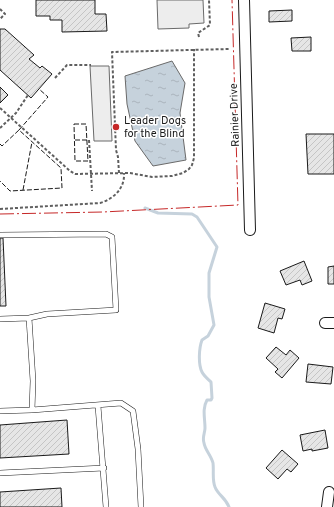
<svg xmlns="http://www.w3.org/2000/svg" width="334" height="507" font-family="Overpass,sans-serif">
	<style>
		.parking { fill: #ededed; stroke: #6a6a6a }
		.water { fill: url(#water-ripples); stroke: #6a6a6a }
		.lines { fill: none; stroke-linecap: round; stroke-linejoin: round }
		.stream { stroke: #c6d2dc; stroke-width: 3 }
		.building { fill: url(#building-hatch); stroke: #1a1a1a }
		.lane-casing { stroke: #1a1a1a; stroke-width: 6 }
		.street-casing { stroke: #1a1a1a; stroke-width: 12 }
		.path { stroke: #5f5f5f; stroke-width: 2; stroke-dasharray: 3 2; stroke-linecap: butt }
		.lane { stroke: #fff; stroke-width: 5 }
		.street { stroke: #fff; stroke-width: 10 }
		.fence { stroke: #1a1a1a; stroke-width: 1; stroke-dasharray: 5 2; stroke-linecap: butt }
		.power { stroke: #c62828; stroke-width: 1; stroke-dasharray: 14 3 2 3; stroke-linecap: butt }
		.poi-dot { fill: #c62828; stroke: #fff; stroke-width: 1.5 }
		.labels { text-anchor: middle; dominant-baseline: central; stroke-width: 3; stroke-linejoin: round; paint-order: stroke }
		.street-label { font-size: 11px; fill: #1a1a1a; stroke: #fff }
		.poi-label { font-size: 11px; fill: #1a1a1a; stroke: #fff; text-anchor: start }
	</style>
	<defs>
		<pattern id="water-ripples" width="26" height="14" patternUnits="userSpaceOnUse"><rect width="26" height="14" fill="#c6d2dc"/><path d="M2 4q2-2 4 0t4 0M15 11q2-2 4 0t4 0" fill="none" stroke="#aab4bc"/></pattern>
		<pattern id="building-hatch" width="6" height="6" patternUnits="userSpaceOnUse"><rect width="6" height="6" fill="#e6e6e6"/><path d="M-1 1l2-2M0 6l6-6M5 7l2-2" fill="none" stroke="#c5c5c5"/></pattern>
	</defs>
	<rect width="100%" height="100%" fill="#fff"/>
	<path class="parking" d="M157,0h46l1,23 -15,1v4l-31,1z
		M90,66h19l3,75h-18z"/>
	<path class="water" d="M172,61l13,22 -5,30 6,47 -33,6 -18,-25 -8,-37 -2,-28z"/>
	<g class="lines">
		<path class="stream" d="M145,208l13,5 34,1 5,3 20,30 -8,26v24l5,28 -6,11 -6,4c-3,8 -4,24 0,32 2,4 6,7 9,10l1,16 -1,2h-4c-5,9 -2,18 -2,28 0,5 -3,9 -1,15 1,7 7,12 9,20 1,8 -1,17 2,24 3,8 10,10 14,20"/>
	</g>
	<path class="building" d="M36,0h59v14h11l1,17 -45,1v-12h-12v-4h-14z
		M292,10v11l-23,1v-11z
		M0,29h5l29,26 -5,4 11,9 2,-2 10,8 -21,24 -31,-28z
		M311,37v14h-19l-1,-13z
		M0,87l8,8 -8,8z
		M306,134h28v40h-26z
		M0,238h3l3,68h-6z
		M304,261l8,20 -10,4 -2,-5 -14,5 -6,-14z
		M334,266v18h-6v-17z
		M265,303l20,6 -3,10 -4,-1 -4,15 -16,-5z
		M276,347l10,8 4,-5 9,8 -17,20 -7,-6 3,-3 -12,-11z
		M308,364l25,3 -2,17 -25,-2z
		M67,420l2,34 -69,4v-33z
		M325,430l3,18 -16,3v-2l-9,2 -3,-16z
		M282,450l16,14 -7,8 -4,-3 -9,10 -12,-11z
		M61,488l1,19h-62v-15z"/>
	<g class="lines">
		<defs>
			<path id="lane" d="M0,235l106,-1 6,3 4,73 -69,4 -18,4 -29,1
				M98,406l8,101
				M32,410l89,-7 12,8 5,38 3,58
				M0,411l32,-1 1,-29 -4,-63
				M0,473l104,-5"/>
			<path id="street" d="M244,0l6,230
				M325,323h9
				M327,507l2,-15"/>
		</defs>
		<use href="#lane" class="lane-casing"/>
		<use href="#street" class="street-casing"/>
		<path class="path" d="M0,9l5,5 -5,5
			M199,37l-1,-4 12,-8 -1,-25
			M55,78l12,-13h24
			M0,108l70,63 5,3 55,-1 22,4 20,-1 11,-3 6,-4 3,-4 2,-7v-109
			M0,128l16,-15 12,-18
			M89,140l3,51
			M119,173l-1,-16 -2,-7 -4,-98 117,-3
			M0,209l100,-6c14,-4 25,-15 24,-30"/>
		<use href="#lane" class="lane"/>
		<use href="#street" class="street"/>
		<path class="fence" d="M74,124h12l2,37h-13z
			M19,130l29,-33 -9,-8
			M75,140h12
			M0,144l2,2 17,-16 42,38 1,20 -52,3 -10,-10
			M23,190l9,-48"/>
		<path class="power" d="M0,214l103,-2 135,-7 -6,-205"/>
	</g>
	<circle class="poi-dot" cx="116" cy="127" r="4"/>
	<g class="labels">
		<g class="street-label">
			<text transform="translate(235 115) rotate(-92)">Rainier Drive</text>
		</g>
		<g class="poi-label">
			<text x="124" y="121">Leader Dogs<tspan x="124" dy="13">for the Blind</tspan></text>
		</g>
	</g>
</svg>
